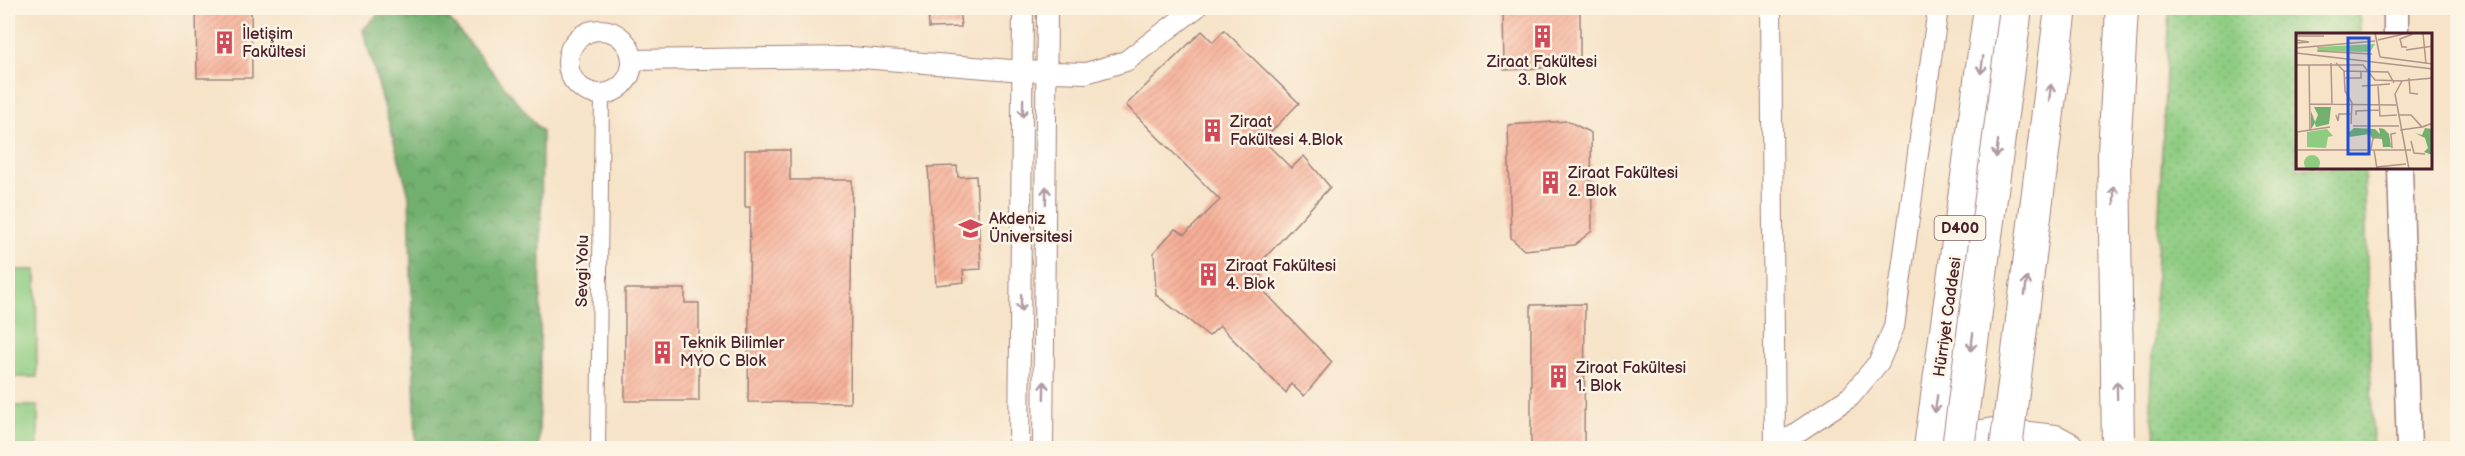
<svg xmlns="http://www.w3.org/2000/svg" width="2465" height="456" font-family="'Balsamiq Sans',sans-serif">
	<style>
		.forest { fill: url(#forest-crowns); stroke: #5e684e; stroke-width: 1.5 }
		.park { fill: url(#park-dots); stroke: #6c7656; stroke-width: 1.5 }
		.pitch { fill: #8ecc82; stroke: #6c7656; stroke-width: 1.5 }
		.building { fill: url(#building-hatch) }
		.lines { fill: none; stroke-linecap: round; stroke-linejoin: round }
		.pedestrian-casing { stroke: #a0817a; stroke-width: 16 }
		.minor-casing { stroke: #a0817a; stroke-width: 22 }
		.tertiary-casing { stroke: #a0817a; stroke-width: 27 }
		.trunk-casing { stroke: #a0817a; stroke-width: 34 }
		.pedestrian { stroke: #fff; stroke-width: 14 }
		.minor { stroke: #fff; stroke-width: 20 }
		.tertiary { stroke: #fff; stroke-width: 24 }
		.trunk { stroke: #fff; stroke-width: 32 }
		.trunk-bridge-casing { stroke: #a0817a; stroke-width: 34; stroke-linecap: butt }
		.trunk-bridge { stroke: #fff; stroke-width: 32 }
		.oneway { stroke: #ae9aa0 }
		.labels { text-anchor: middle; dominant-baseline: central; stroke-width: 5; stroke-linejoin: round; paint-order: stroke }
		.shield { fill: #fcf5e5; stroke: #7f5f63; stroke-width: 1.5 }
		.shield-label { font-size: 15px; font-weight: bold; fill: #4a1f2b }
		.poi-label { font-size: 16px; fill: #4a1f2b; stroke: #fcf5e5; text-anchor: start }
		.street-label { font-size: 16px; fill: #4a1f2b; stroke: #fcf5e5 }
		.inset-road { fill: none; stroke: #b19589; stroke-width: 1.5 }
		.view { fill: #1d4ed8; fill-opacity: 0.15; stroke: #1d4ed8; stroke-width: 3 }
		.inset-edge { fill: none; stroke: #4a1f2b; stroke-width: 3 }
	</style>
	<defs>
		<pattern id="forest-crowns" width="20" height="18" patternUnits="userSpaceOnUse" patternTransform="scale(1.5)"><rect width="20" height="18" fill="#72b070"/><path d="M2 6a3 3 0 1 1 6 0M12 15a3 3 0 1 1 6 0" fill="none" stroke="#608f5c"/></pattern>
		<pattern id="park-dots" width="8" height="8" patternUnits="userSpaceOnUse" patternTransform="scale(1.5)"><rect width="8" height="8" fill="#8ecc82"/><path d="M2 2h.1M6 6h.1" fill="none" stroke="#7caf70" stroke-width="1.8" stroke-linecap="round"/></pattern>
		<pattern id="building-hatch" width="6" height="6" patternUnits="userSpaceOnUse" patternTransform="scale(1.5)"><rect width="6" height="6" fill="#f6ae97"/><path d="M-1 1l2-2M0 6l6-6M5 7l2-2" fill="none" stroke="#d49582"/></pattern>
	</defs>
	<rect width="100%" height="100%" fill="#fcf5e5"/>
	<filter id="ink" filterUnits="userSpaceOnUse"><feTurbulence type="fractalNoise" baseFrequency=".0167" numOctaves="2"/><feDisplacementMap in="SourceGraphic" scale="12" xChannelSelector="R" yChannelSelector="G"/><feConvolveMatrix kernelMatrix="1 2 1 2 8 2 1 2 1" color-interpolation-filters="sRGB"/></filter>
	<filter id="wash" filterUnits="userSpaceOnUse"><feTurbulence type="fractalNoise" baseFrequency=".008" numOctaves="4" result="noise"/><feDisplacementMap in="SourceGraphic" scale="24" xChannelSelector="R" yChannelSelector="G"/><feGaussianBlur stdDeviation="1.35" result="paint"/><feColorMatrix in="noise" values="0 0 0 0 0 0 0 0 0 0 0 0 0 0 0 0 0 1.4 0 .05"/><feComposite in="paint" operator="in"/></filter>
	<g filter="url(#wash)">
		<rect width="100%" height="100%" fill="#f6e3c8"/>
		<path class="forest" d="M384,8h56l102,124 -3,316h-123l-7,-253 -46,-165z"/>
		<path class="park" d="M2169,8h190l1,26h-63v134h67l9,280h-212l-6,-13 -5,-35z"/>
		<path class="pitch" d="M8,270h28l1,107h-29z
			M8,406h30v42h-30z"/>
		<g id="blocks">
			<path class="building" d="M196,8h55l1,70h-55z
				M928,8h31l2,19 -32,1z
				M1503,8h77v58l-76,4z
				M1224,30l75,73 -36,37 28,28 13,-12 26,31 -69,75 -1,25 72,75 -28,34 -13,-12 -5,9 -66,-67 -11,10 -53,-41 -2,-43 21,-23 10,5 35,-34 -94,-95 76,-74 11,11z
				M1568,121l23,12 1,98 -18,14 -50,5 -13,-12 -3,-113z
				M745,150h45v30h62l-2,223 -102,-1 2,-195h-5z
				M957,166l1,11 18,-1 5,93 -18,1 1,12 -28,3 -8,-118z
				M625,289h60v14h14v98h-74z
				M1585,304l-1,144h-53v-143z"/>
		</g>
	</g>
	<g filter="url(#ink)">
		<use href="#blocks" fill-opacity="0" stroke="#a0817a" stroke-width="1.5"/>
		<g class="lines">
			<defs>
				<path id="pedestrian" d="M598,448l4,-353"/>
				<path id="minor" d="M1771,8l4,440
					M568 62a32 32 0 1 1 64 0a32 32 0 1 1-64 0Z
					M632,60l218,-3 173,14 63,2 40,-12 70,-53
					M1775,447l75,-50 29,-35 15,-35 44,-319
					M1019,448l4,-440
					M1043,448l4,-440"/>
				<path id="tertiary" d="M2396,8v26
					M2400,168l9,280"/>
				<path id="trunk" d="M1930,448l60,-440
					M1942,448l5,-5 47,-9 61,7 13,7
					M2118,448l-4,-295 8,-145"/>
			</defs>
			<use href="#pedestrian" class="pedestrian-casing"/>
			<use href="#minor" class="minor-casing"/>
			<use href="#tertiary" class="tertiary-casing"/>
			<use href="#trunk" class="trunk-casing"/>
			<use href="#pedestrian" class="pedestrian"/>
			<use href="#minor" class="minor"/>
			<use href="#tertiary" class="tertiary"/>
			<use href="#trunk" class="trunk"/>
			<defs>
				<path id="trunk-bridge" d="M1958,448l58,-440
					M2006,448l55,-440"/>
			</defs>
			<use href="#trunk-bridge" class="trunk-bridge-casing"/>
			<use href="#trunk-bridge" class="trunk-bridge"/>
		</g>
		<defs><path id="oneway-shaft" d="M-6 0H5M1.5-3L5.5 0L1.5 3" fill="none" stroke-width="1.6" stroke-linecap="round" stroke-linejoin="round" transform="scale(1.5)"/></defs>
		<g class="oneway">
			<use href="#oneway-shaft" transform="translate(1982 65) rotate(98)"/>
			<use href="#oneway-shaft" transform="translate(2050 93) rotate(-83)"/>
			<use href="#oneway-shaft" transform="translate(1023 108) rotate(91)"/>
			<use href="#oneway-shaft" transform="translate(1997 149) rotate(97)"/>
			<use href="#oneway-shaft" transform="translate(1046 195) rotate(-89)"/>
			<use href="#oneway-shaft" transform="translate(2114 195) rotate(-90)"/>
			<use href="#oneway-shaft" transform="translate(2026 286) rotate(-83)"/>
			<use href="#oneway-shaft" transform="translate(1021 303) rotate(91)"/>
			<use href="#oneway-shaft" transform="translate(1972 342) rotate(97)"/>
			<use href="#oneway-shaft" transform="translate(1044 390) rotate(-89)"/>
			<use href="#oneway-shaft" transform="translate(2117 390) rotate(-91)"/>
			<use href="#oneway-shaft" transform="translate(1936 404) rotate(98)"/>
		</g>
	</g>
	<defs>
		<symbol id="building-bare" viewBox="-9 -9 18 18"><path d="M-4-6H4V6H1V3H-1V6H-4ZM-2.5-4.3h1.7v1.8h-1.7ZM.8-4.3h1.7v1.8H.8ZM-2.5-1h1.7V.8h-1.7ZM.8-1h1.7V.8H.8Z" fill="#d1495b" stroke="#fcf5e5" stroke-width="2.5" paint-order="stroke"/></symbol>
		<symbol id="university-bare" viewBox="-9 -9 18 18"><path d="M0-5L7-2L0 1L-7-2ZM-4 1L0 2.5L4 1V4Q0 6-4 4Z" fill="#d1495b" stroke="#fcf5e5" stroke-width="2.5" paint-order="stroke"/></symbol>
	</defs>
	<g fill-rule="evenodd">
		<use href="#building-bare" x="1526" y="20" width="33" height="33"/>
		<use href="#building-bare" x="208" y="26" width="33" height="33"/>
		<use href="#building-bare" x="1196" y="114" width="33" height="33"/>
		<use href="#building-bare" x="1534" y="166" width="33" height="33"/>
		<use href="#university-bare" x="954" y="212" width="33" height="33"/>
		<use href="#building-bare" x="1192" y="258" width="33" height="33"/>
		<use href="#building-bare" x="646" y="336" width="33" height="33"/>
		<use href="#building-bare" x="1542" y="360" width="33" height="33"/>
	</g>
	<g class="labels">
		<rect class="shield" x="1934.5" y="216" width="51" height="24" rx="4.5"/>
		<g class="shield-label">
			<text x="1960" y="228">D400</text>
		</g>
		<g class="poi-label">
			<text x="242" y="34">İletişim<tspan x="242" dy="18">Fakültesi</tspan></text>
			<text x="1542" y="62" text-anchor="middle">Ziraat Fakültesi<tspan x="1542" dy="18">3. Blok</tspan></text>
			<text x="1230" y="122">Ziraat<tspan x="1230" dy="18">Fakültesi 4.Blok</tspan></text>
			<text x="1568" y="173">Ziraat Fakültesi<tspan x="1568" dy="18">2. Blok</tspan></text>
			<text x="989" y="219">Akdeniz<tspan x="989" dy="18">Üniversitesi</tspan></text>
			<text x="1226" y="266">Ziraat Fakültesi<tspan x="1226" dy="18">4. Blok</tspan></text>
			<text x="680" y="343">Teknik Bilimler<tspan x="680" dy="18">MYO C Blok</tspan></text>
			<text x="1576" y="368">Ziraat Fakültesi<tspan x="1576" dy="18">1. Blok</tspan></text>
		</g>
		<g class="street-label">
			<text transform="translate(583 271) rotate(-89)">Sevgi Yolu</text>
			<text transform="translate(1948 317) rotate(-82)">Hürriyet Caddesi</text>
		</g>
	</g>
	<g transform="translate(2296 33)">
		<rect width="136" height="136" fill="#f6e3c8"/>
		<path d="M31,96l6,7 -5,1 -2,11 -19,-1v-15z" fill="#8ecc82"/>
		<path d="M18,74h17l-2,17 -13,3 -1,-4 -4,6v-18l4,11 3,-7zM58,95l21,1 5,5 -1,-6 5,1 5,5 2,13h-8l-1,-8 -10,-1 -2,-4 -21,3 -2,-3zM129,95l7,1v26l-8,-3 4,-4 -3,-10 -10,-5 7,2z" fill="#72b070"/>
		<path d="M79,11l-5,8 -52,-1 -1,-4z" fill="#8ecc82"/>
		<path d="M8 130a8 8 0 1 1 16 0a8 8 0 1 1-16 0Z" fill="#8ecc82"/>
		<path class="inset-road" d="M79,0l5,24M127,0l3,31M0,3h28M0,7l13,2 -13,1M82,7l30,-7M111,14h-5l-2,-8 13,-5M0,15l79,-7M110,17l27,-4M21,18l55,3M0,20l137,16M84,24l53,7M35,30l1,42M40,30l8,8 1,20 7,12 -1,21M0,32h67l12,15 27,1M13,32l1,65M48,38l44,1 6,11M48,45h17v-7M113,45l1,15 8,1M104,48l33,-3M106,48l-7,13 14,75M66,53l28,-2M82,53l2,30 17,-1M14,71l86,1M40,82l2,6 1,-7h12M60,82v-4l24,-1M102,82h13l11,12 11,-4M57,93h46M104,97l22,-3M1,99v37M1,99l33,-5M115,108l3,12 11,1M96,115l-1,-14 5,-1M75,116l2,-11 9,-1M0,117h115M78,117l3,19M80,134l30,-3"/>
		<path class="view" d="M52,5h21v116h-21z"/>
		<rect width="136" height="136" class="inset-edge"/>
	</g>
	<rect width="2465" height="456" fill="none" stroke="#fcf5e5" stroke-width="30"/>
</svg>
